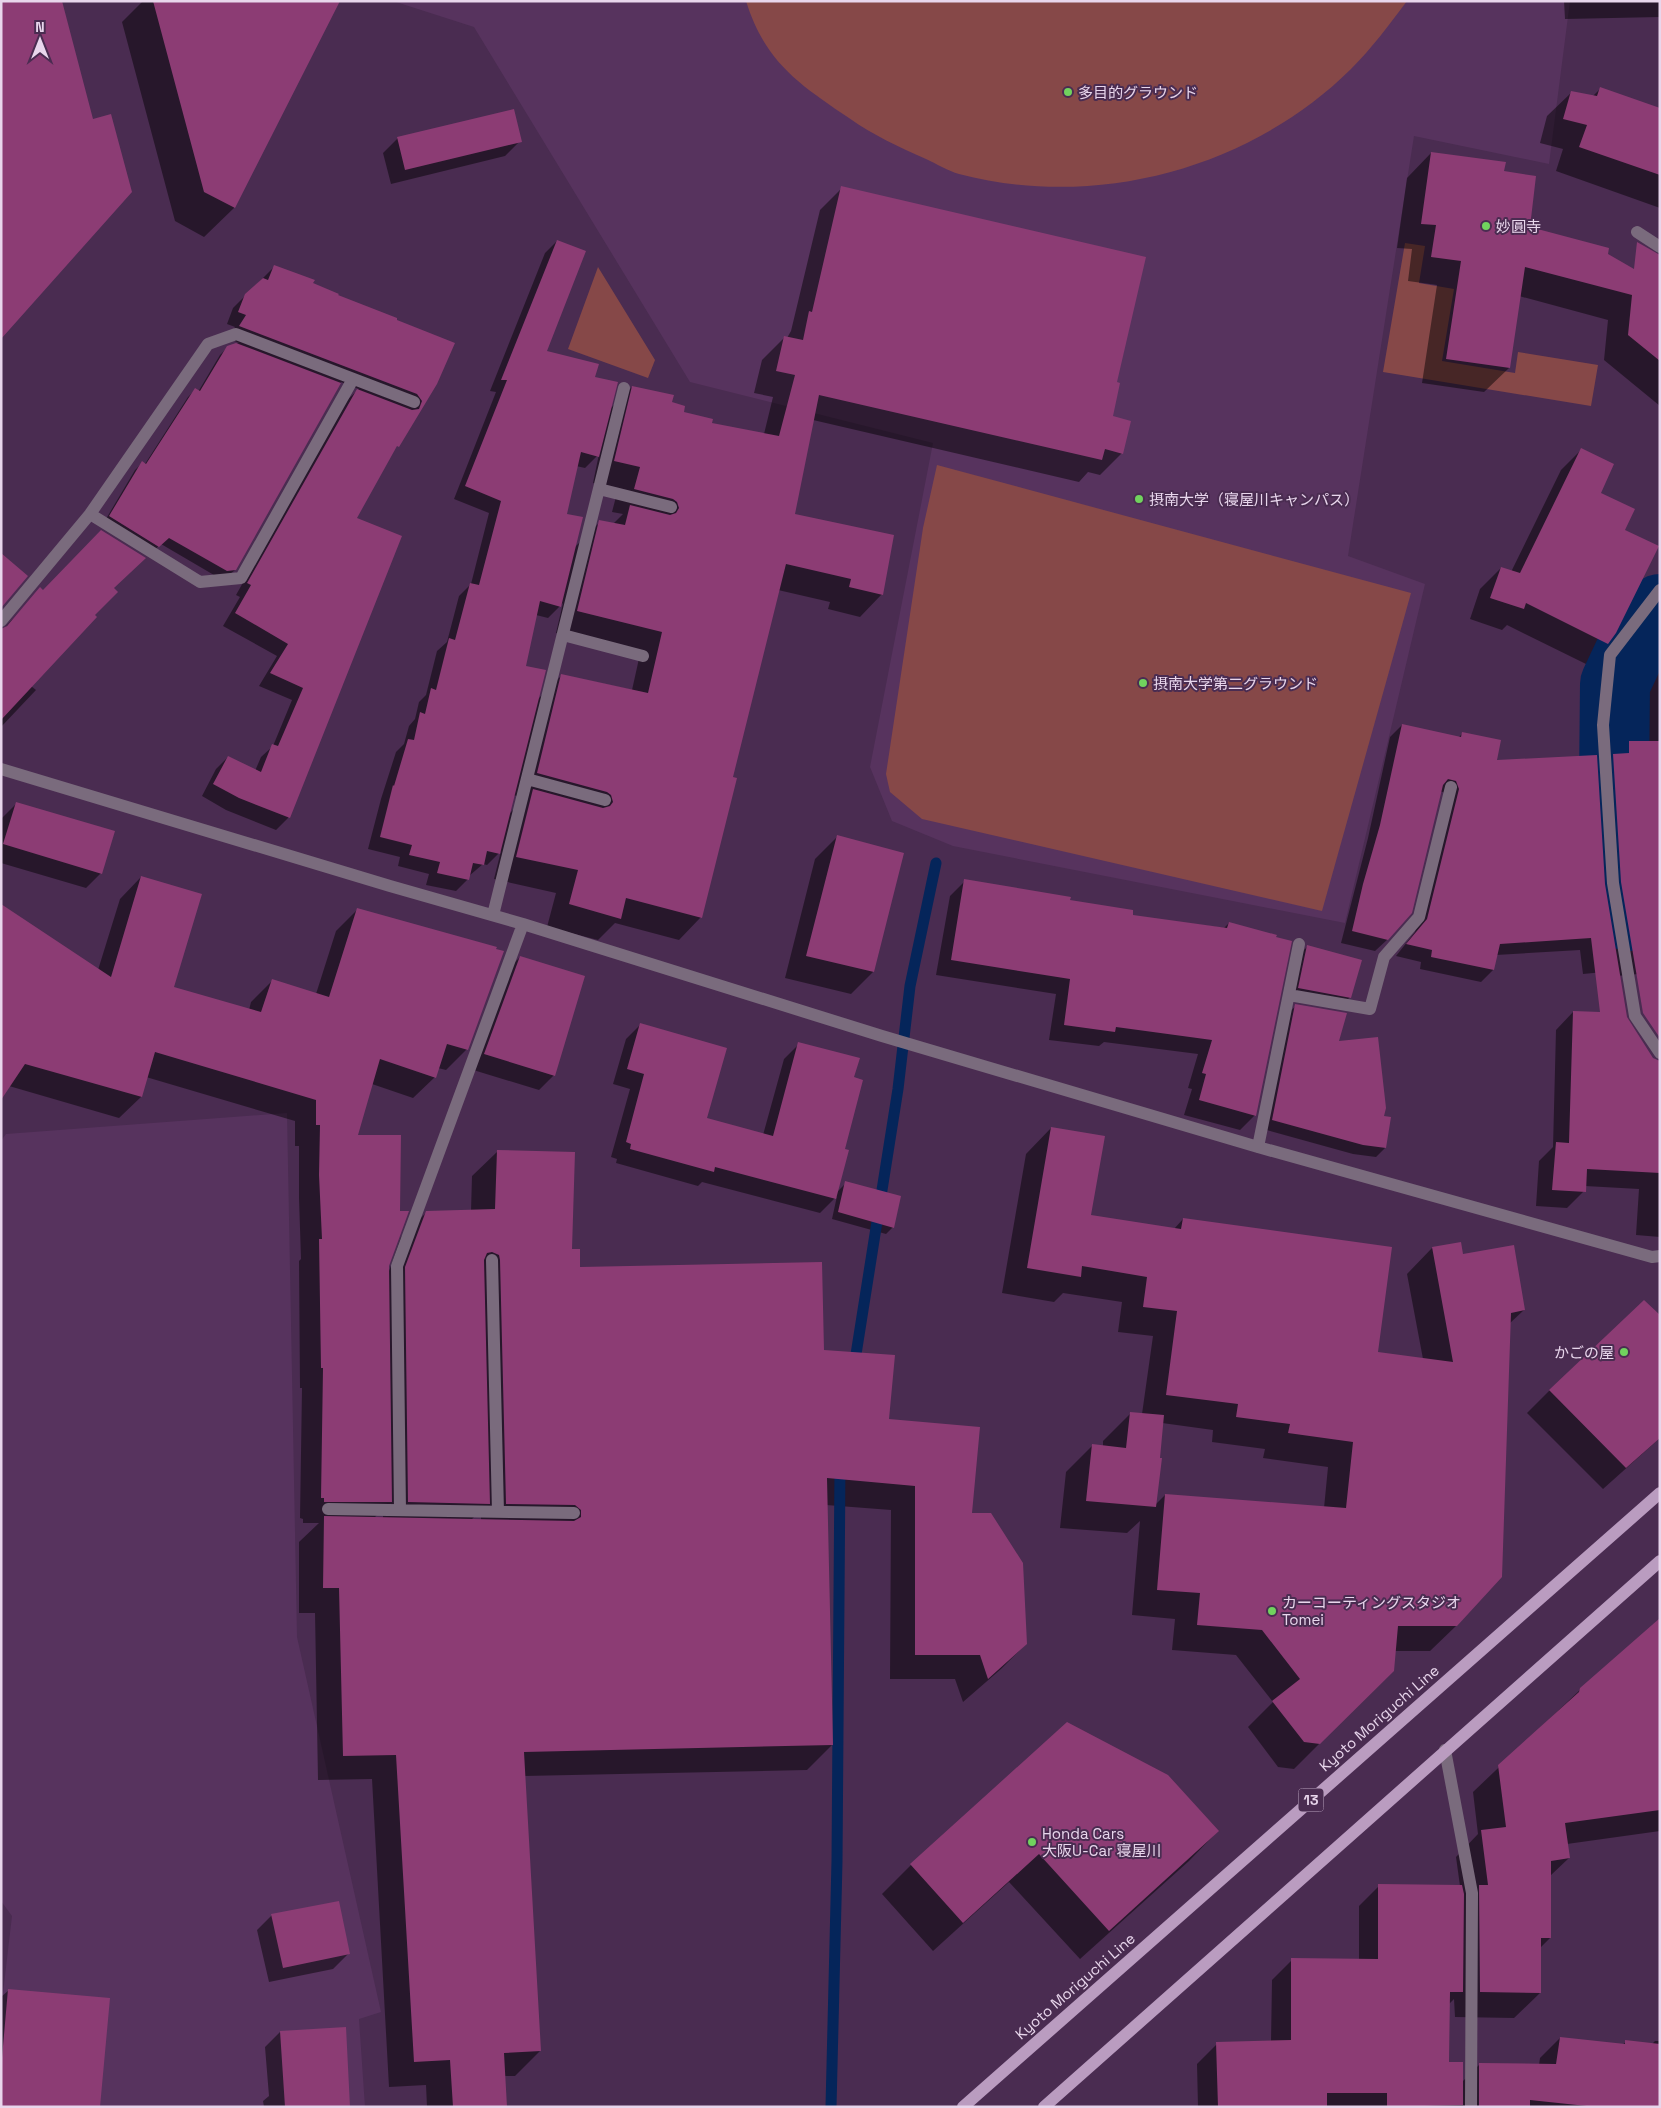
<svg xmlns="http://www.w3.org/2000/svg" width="1661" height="2108" font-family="'Space Grotesk','Noto Sans JP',sans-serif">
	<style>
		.built { fill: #57335e }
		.green { fill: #864848 }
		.shadow { fill: #0007; fill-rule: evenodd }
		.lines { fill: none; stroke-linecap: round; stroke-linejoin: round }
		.stream { stroke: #05255a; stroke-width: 11 }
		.river { stroke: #05255a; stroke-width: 70 }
		.building { fill: #8c3c74 }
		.minor { stroke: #7a6b7d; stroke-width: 12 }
		.major { stroke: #ba9cc0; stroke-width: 12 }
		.poi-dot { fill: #71d25e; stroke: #4a2c51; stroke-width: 2 }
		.labels { text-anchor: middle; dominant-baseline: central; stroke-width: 4; stroke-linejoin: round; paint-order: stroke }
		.shield { fill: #4a2c51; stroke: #b9a3be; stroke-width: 1 }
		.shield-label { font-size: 14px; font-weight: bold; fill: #e8d6ec }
		.poi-label { font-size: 15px; fill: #e8d6ec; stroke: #4a2c51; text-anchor: start }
		.street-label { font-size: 15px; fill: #e8d6ec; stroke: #4a2c51 }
	</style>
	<rect width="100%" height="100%" fill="#4a2c51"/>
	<path class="built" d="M393,1h1177l-21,163 -135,-28 -66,420 77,28 -80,339 -392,-77 -61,-25 -22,-54 63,-324 -243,-61 -216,-355z
		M287,1113l10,524 84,375 -22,7 6,88h-364v-97l11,-94 -11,-15v-760l5,-7z"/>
	<path class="green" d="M746,1h661c-18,24 -35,47 -56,68 -101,100 -255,141 -392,105 -11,-3 -22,-10 -33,-15 -27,-12 -53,-24 -77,-41 -50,-34 -84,-56 -103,-117z
		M1405,243l20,3 -6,37 35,6 -12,72 73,12 3,-21 80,13 -7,41 -208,-34z
		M598,267l57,93 -7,18 -80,-29z
		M937,465l474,128 -89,318 -400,-92 -32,-27 -4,-18 37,-246z"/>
	<path class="shadow" d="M143,1h191l4,2 -104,205 -30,29 -29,-16 -53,-199z
		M1564,1h96v16l-95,2z
		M1600,89l60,21v98l-104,-37 7,-22 -23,-6 7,-27 25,-24 20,5z
		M398,138l122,3 -15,15 -114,28 -8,-31z
		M1431,153l72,19 25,56 78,26 54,32v120l-56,-46 4,-40 -89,-24 -10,72 -25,24 -62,-9 15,-98 -29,-4 4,-32 -15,-1 10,-70z
		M842,188l273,195 -4,34 11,36 -22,22 -12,-3 -9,10 -266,-62 -19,95 88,79 -22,23 -32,-8 2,-7 -52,-12 -47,188 -30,139 -22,23 -64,-17 -17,17 -51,-13 9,-34 -62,-14 7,-28 -14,14 -4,-1 -14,12 -1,3 -12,12 -30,-6 3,-11 -31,-8 2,-9 -32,-8 13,-50 15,-47 8,-8 5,-18 6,-7 4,-17 7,-7 11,-44 10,-9 12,-46 12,-12 18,-71 -35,-14 42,-107 -6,-1 55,-138 12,-12 -12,111 49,26 16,31 22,-22 39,16 11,10 29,11 53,10 9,-37 -19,-4 8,-33 22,-22h3l4,-7 29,-121zM599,454l-6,29 25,6 -6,23 11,2 -10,10 -13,-2 -25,25 -10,-32 11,-49 9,2zM563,603l-7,30 84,21 -8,36 -70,-15 -25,25 -13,-33 12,-52 12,3zM513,795l12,3 -17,17z
		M274,267l63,29 99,87 -43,68 -38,68 45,17 -112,282 -12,12 -50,-20 -24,-14 14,-27 12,-12 27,14 6,-14 12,-11 19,-46 -33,-14 18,-30 -54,-30 17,-29 -4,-2 109,-193 14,-13 -18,-7 -106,188 -8,7 -8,1 -58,-34 -10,9 -48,-29 32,-54 7,-7 3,1 43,-67 7,-7 3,2 22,-37 8,-8 11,-4 -11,-5 7,-11 -8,-3 6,-16z
		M1582,449l17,45 24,36 16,54 11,3 -43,56 -21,21 -79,-39 -5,5 -32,-11 10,-30 21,-21 10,4 50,-102z
		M113,588l-20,27 -62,71 5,4 -35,37v-95l39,-43 3,3z
		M1660,601v371l-43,4 -13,-4 -21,2 -3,-24 -84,5 -3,15 -12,12 -61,-13 1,-7 -25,-6 19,-24 32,-130 -2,-9 -5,-2 -52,148 -13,12 -34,-8 27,-105 22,-101 12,-12 56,13 5,-5 33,29 101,10 17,-17h4l11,-12 11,-54 -17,-3 1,-9 -17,-8 44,-59z
		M17,803l84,70 -15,15 -85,-25v-44z
		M837,837l36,135 -22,22 -66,-16 30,-119z
		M141,877l32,111 76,22 2,-8 22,-22 43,14 20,-63 21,-21 110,139 -21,21 -8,-2 -3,9 -22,21 -41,-14 -16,52 32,130v8l13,-37 26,-25 44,-1 1,-35 25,-24 74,99 8,17 244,83 65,69 83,94 55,130 -25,25 -38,33 -8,-23h-65l1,-169 -65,-5 6,240 -25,25 -283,6 16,275 -25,25h-11l1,31h-78l-1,-22 -37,2 -17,-308 -54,1 -3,-167h-16v-71l20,-19h-16v-4l-3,-1 2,-130h-2l-1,-127 2,-2 -2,-61v-52h-4v-25l-149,-44 -5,20 -22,21 -110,-32 -8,-181 97,65 22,-71zM383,1509v9h-9zM481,1510v10h-10z
		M965,881l104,20 62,15 93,12 5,-5 26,192 -15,15 -56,-15 8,-26 -4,-1 10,-34 -94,-12 -5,4 -50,-6 7,-46 -120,-19 14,-79z
		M1307,947l43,50 -7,7 -51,-9 8,-41z
		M520,957l34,118 -15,15 -69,-21 35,-97z
		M1296,1006l41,36 46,75 2,31 -9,9 -23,-3 -90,-25 23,-114z
		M1573,1012l42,67 45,-16v174l-24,-2 3,-46 -54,-3 -1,5 -17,17 -31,-2 3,-45 14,-14 3,-117z
		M641,1024l65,95 57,16 21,-76 15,-15 54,34 -16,114 9,-9 47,44 -7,7 -54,-15 5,-23 -17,17 -118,-31 -4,4 -82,-23 1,-4 -6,-2 19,-68 -17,-5 13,-45z
		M1051,1128l39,88 84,13 9,-10 194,134 46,6 -16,-85 25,-26 30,8 62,54 -15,14 -53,302 -26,25h-35l-2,19 -99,99 -16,-2 -30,-40 25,-25 -37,-47 -64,-5 3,-31 -43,-4 8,-94 -13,12 -67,-5 6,-56 27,-27 10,1v-5l27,-27h12l11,-78 -35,-4 4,-30 -59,-9 -9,9 -52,-9 24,-139zM1162,1423l51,7 -1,12 53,7 -2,9 65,9 -4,41 -159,-13 -11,11z
		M1660,1317v121l-57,51 -76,-76 23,-23z
		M1660,1619v212l-93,13 2,14 -19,18v62l-10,10v45l-26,25 -59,-1 -1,-18 -6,6v58l14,19 18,-18 59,1 1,-7 20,-20 62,7 4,-3 26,2 3,-3h5v66h-462l-1,-43 20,-20 54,-2 1,-62 20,-20h67v-54l20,-20h81l-4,-29 22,-23 -5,-42 108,-103z
		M1218,1831l-29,30 -109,98 -71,-77 -76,69 -51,-57 29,-29z
		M272,1915l76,39 -15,15 -64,13 -12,-52z
		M9,1990l-8,117v-110z
		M280,2032l69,75h-85l-1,-6 6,-5 -4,-49z"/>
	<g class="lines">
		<path class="stream" d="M854,1367l44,-278 12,-103 26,-123
			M831,2107l6,-246 3,-397"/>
		<path class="river" d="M1628,916l-5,-27 -9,-104 1,-101 16,-34 29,-41"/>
	</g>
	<path class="building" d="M1,1h61l31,118 18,-5 21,78 -131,147z
		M153,1h187l-105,207 -31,-16z
		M1600,87l60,21v67l-81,-28 8,-22 -24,-6 8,-28 26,5z
		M514,109l8,33 -117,28 -8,-33z
		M1431,152l75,10 -2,9 32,5 -6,51 79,21 -1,6 26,15 3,-27 23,13v106l-32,-26 4,-40 -107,-28 -15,101 -64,-9 15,-98 -30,-4 5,-32 -15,-1z
		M841,186l305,71 -29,125 3,1 -7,33 18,5 -8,33 -18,-5 -3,11 -283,-65 -24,119 99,21 -11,60 -34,-8 2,-8 -65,-15 -53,213 4,1 -35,140 -76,-20 -5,21 -52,-15 9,-34 -62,-13 17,-68 70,19 7,-2 3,-4 -2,-7 -4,-3 -70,-19 24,-99 87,19 14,-61 -85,-21 22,-91 26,5 5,-20 40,10 6,-2 3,-5 -2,-6 -4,-3 -39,-10 6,-22 -26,-6 18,-75 42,9 -2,7 13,4 -1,6 29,7 -1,4 67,13 16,-61 -19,-4 8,-35 19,4 6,-29 3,1z
		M557,240l29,11 -39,100 52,13 -4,13 23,5 -19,75 -18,-5 -14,62 16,3 -22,90 -21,-6 -14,65 20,4 -46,184 -13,-3 -3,14 -11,-2 -4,17 -32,-7 3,-11 -31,-7 3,-10 -32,-8 13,-52 1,1 14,-47 6,1 6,-28 5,2 6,-26 5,2 13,-52 6,2 15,-57 9,2 22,-84 -36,-15 42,-106h-6z
		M274,265l41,15 -2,3 26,11 -1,1 59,23v2l58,23 -18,41 -38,63 -2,-1 -40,72 45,18 -112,282 -51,-20 -26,-14 15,-28 33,16 11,-28 6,2 25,-58 -33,-15 18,-29 -53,-31 16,-28 -4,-2 110,-194 55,21 7,-1 3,-8 -5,-7 -178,-68 7,-11 -8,-3 7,-18 18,-16 5,2z
		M236,343l105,40 -105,187 -9,1 -58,-33 -10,9 -50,-31 33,-55 4,3 49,-76 5,3 27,-45z
		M1581,448l33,16 -13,29 34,16 -10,21 34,16 -43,87 -8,11 -82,-41 -2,6 -34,-11 11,-31 19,6z
		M101,530l45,28 -32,30 4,4 -23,23 2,2 -96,103v-91l6,-3 33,-39 3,3z
		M1,553l27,23 -27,32z
		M1402,724l59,13 1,-5 39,8 -4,20 100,-5 8,129 22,133 26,41 7,3v112l-73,-4 -1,23 -34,-2 4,-48 13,1 4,-132 27,1 -9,-74 -91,6 -6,26 -63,-13 1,-7 -26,-6 21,-25 32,-130 -3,-8 -8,-2 -5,6 -31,128 -24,27 -36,-9 11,-47 17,-59z
		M1629,741h31v297l-17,-25 -22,-131 -8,-128 16,-1z
		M16,802l99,29 -13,43 -99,-30z
		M837,835l67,18 -30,119 -68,-16z
		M141,876l61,18 -28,93 87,25 11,-33 57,18 28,-89 140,39 -1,2 8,2 -36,99 -21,-6 -11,34 -56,-19 -22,76h43l-1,76h9l-20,55 3,236h-68v-4h-3l2,-130h-2l-2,-129h3l-3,-64 1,-50h-4v-25l-161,-48 -13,45 -117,-33 -24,36v-196l110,73z
		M964,879l107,18 -1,3 63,10v5l94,13 2,-6 48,13 -1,2 16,4 -36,175 -57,-16 7,-26 -4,-1 10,-33 -96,-13 -1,5 -51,-7 6,-46 -119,-19z
		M1307,945l55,15 -11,38 -53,-10z
		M520,956l65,20 -30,100 -71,-22z
		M1295,1004l52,9 -8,28 39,-4 8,71 -2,8 7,1 -5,31 -23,-3 -91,-25z
		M640,1023l87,25 -20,70 66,18 25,-94 62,16 -6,19 9,3 -18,69 4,1 -13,49 -121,-32 -1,5 -84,-23 1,-5 -5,-2 18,-68 -17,-5z
		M1051,1127l54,9 -14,79 90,14 2,-11 209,29 -14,105 75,10 -21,-115 29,-5 2,12 51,-9 11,65 -14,3 -9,264 -45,49h-59l-4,45 -74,73 -16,-2 -32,-41 28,-22 -38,-49 -65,-5 3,-32 -43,-3 8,-96 181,14 7,-66 -65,-9 2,-9 -54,-7 2,-13 -72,-9 11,-84 -34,-4 4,-30 -65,-11 -1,11 -54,-9z
		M497,1150l78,2 -3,97h8v18l242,-5 2,88 71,5 -6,64 91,8 -8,86h19l32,50 4,81 -39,35 -8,-24h-65v-169l-88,-8 6,267 -309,7 17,299 -37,2 3,54h-54l-3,-47 -36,2 -18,-307 -53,1 -4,-168h-16l1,-72 250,5 7,-4v-7l-6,-5 -69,-1 -6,-244 -1,-5 -7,-3 -5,1 -3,7 6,244 -82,-2 -3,-235 21,-56 69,-2z
		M845,1181l56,15 -7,32 -56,-16z
		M1644,1300l16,15v123l-34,30 -77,-78z
		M1130,1412l34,3 -4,43h2l-6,49 -70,-6 6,-57 34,4z
		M1660,1618v192l-95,13 5,35 -19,3v77h-10v55l-61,-1 -1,-107h9l-7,-55 25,-3 -8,-62 81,-73 1,-4z
		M1067,1722l101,53 51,56 -110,100 -70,-77 -76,69 -53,-59z
		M1378,1884l84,1 2,9 -1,98h-13l-1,70h14v43l-76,2v-14h-60v14h-109l-2,-65 75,-2v-82l87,1z
		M339,1901l11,53 -67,14 -12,-54z
		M8,1989l102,9 -10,109h-99v-38z
		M346,2027l4,80h-65l-5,-76z
		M1560,2037l65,7v-4l35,4v63h-64l-66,-7v7l-51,-1v-43l77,1z"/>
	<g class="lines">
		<path class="minor" d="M1637,232l23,15
			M599,489l72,18
			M90,514l110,68 41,-4 112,-199
			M1660,590l-50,65 -7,70 10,158 22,133 25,37
			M1,621l89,-107 118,-170 28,-10 178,68
			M563,635l80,21
			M1,769l389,117 133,38 359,112 376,111 394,110 8,-1
			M527,779l78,21
			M493,915l131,-527
			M1289,995l81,14 14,-52 35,-40 32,-130
			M1258,1147l41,-203
			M492,1260l6,252
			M328,1509l246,4
			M400,1510l-3,-244 126,-342
			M1445,1750l27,143 -1,214"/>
		<path class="major" d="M963,2107l697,-614
			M1044,2107l616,-546"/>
	</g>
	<g class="poi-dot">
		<circle cx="1068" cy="92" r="5"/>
		<circle cx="1486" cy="226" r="5"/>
		<circle cx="1139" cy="499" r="5"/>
		<circle cx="1143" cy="683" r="5"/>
		<circle cx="1624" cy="1352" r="5"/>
		<circle cx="1272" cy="1611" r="5"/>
		<circle cx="1032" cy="1842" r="5"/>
	</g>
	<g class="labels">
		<rect class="shield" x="1298.5" y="1788.5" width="25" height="23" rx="4"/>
		<g class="shield-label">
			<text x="1311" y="1800">13</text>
		</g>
		<g class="poi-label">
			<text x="1078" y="92">多目的グラウンド</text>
			<text x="1496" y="226">妙圓寺</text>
			<text x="1149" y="499">摂南大学（寝屋川キャンパス）</text>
			<text x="1153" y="683">摂南大学第二グラウンド</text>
			<text x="1614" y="1352" text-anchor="end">かごの屋</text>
			<text x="1282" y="1602">カーコーティングスタジオ<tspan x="1282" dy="17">Tomei</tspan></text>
			<text x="1042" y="1833">Honda Cars<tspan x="1042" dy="17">大阪U-Car 寝屋川</tspan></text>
		</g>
		<g class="street-label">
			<text transform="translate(1379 1718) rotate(-41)">Kyoto Moriguchi Line</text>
			<text transform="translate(1075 1986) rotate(-41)">Kyoto Moriguchi Line</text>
		</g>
	</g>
	<rect width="1661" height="2108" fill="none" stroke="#e8d6ec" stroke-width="5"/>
	<g transform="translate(40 40)" stroke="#4a2c51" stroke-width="4" paint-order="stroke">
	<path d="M0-4L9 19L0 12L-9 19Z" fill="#e8d6ec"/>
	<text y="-8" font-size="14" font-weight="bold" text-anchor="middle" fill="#e8d6ec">N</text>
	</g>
</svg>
